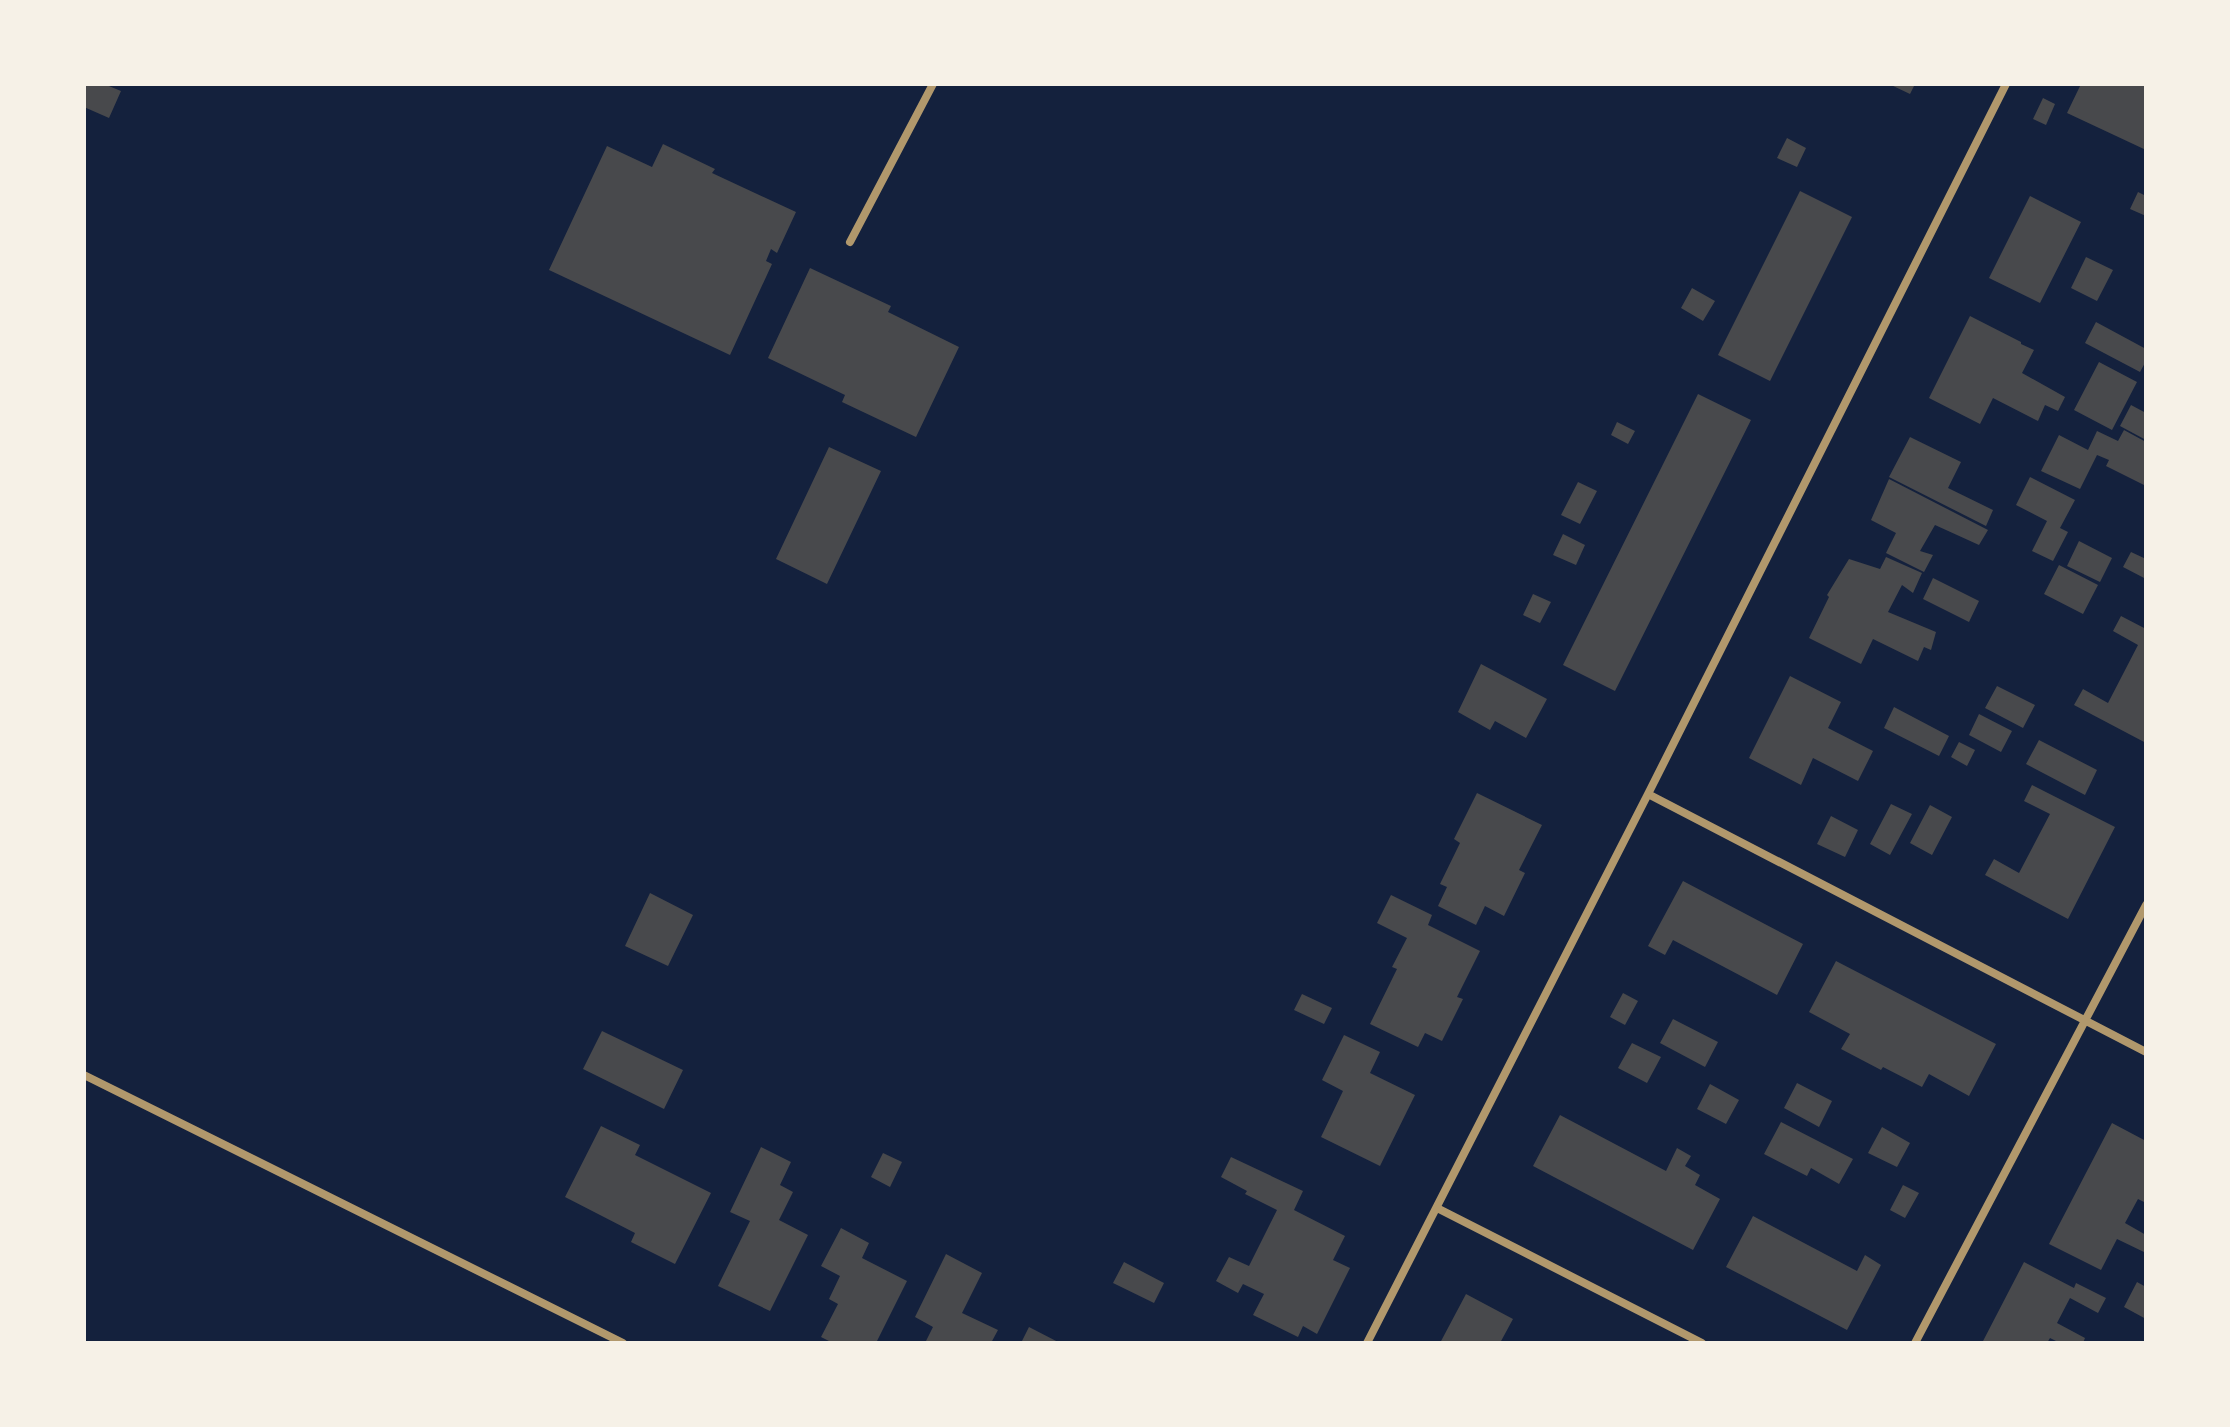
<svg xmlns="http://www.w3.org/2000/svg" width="2230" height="1427" font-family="'Public Sans',sans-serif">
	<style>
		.building { fill: #48494c }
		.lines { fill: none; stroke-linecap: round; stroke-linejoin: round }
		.minor { stroke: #b1986c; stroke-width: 8 }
	</style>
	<rect width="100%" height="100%" fill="#14213d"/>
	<path class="building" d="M84,84h20l17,7 -12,27 -25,-11z
		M1889,84h26l-5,10z
		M2081,84l65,1v65l-79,-37z
		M2043,98l12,6 -9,21 -13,-6z
		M1787,138l19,10 -9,19 -20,-9z
		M663,144l52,25 -3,4 84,39 -19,41 -6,-4 -5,12 6,3 -42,91 -181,-85 58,-124 45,21z
		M1800,191l52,26 -82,164 -52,-26z
		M2138,192l8,4v20l-16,-7z
		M2030,196l51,26 -41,81 -51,-25z
		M2086,257l27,13 -16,31 -26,-13z
		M810,268l81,38 -3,6 71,35 -43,90 -74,-35 3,-7 -77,-37z
		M1692,288l23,13 -12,20 -22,-13z
		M1970,316l51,26v2l13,6 -12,23 43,24 -7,14 -13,-6 -7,16 -45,-23 -13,26 -51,-26z
		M2096,322l50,27v12l-6,11 -55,-29z
		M2099,362l38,20 -25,48 -38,-20z
		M1698,394l53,26 -136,271 -52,-26z
		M2131,405l15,8v27l-26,-14z
		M1617,422l18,9 -7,13 -17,-9z
		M2124,430l22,12v44l-40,-20 3,-6 -12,-5 -17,34 -39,-18 18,-36 29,15 9,-19 21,10z
		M1910,437l51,25 -13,26 45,22 -7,16 -97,-49z
		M829,447l52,24 -54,113 -51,-25z
		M2030,477l45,23 -15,28 8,4 -15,29 -21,-10 15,-30 -31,-16z
		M1889,479l99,51 -9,15 -44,-20 -15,26 13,4 -9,17 -38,-19 10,-20 -25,-13z
		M1578,482l19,9 -17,33 -19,-9z
		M1563,534l22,11 -9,20 -23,-10z
		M2079,541l33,17 -12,24 -33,-16z
		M2131,552l15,7v20l-23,-12z
		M1886,557l36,16 -9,20 -11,-8 -14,27 48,20 -5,18 -7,-3 -6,14 -45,-22 -12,25 -52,-26 20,-41 -2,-2 22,-36 31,10z
		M2059,565l39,20 -15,29 -39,-20z
		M1933,578l46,23 -10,21 -46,-23z
		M1533,594l18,8 -11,21 -17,-8z
		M2121,616l25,13v114l-72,-38 9,-16 25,14 30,-58 -25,-14z
		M1481,664l66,35 -21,39 -31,-17 -5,9 -32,-18z
		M1790,676l51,26 -13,26 45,23 -15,30 -45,-23 -12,27 -52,-27z
		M1997,686l38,19 -12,23 -38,-20z
		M1894,707l55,29 -10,20 -55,-28z
		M1979,714l33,17 -11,21 -32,-17z
		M2039,740l58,30 -12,25 -59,-31z
		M1959,742l16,8 -8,16 -16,-9z
		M2032,785l83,42 -47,92 -83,-44 9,-16 25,14 31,-59 -26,-13z
		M1477,793l65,32 -23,45 6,3 -21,43 -19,-10 -9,19 -38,-19 9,-19 -7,-3 20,-41 -6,-4z
		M1891,804l21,10 -22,41 -20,-11z
		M1930,805l22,12 -20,38 -22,-12z
		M1831,816l27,14 -13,27 -28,-13z
		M1683,881l120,63 -26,51 -104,-55 -8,15 -17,-9z
		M650,893l43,22 -25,51 -43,-20z
		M1391,895l41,20 -4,10 52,26 -23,46 6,2 -21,42 -17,-8 -7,14 -48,-23 27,-55 -5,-2 15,-29 -30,-15z
		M1836,961l160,83 -27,52 -40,-22 -7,13 -39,-20 -2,3 -40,-21 9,-15 -41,-22z
		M1623,993l15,8 -13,24 -15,-8z
		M1302,994l30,14 -8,16 -30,-14z
		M1673,1019l45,23 -13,25 -45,-24z
		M602,1031l81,39 -19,39 -81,-40z
		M1344,1035l36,17 -10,21 45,22 -35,71 -59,-29 22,-46 -21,-11z
		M1632,1043l29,14 -14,26 -29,-15z
		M1797,1083l35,18 -13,26 -35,-19z
		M1710,1084l29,16 -13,24 -29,-15z
		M1560,1115l106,56 11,-23 14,8 -6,10 15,9 -5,10 25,14 -27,51 -160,-84z
		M1781,1122l72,37 -14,25 -28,-16 -4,8 -43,-22z
		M2112,1123l34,18v62l-8,-4 -13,24 21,12v18l-29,-14 -16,31 -52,-26z
		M601,1126l39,19 -5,10 76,38 -36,71 -44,-22 4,-9 -70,-36z
		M1882,1127l28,16 -13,24 -29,-14z
		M761,1147l30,15 -11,23 13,7 -14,28 29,15 -38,76 -52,-25 32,-65 -20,-9z
		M883,1153l19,9 -12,25 -19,-10z
		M1231,1157l72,34 -9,19 51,26 -12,24 17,8 -33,66 -14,-8 -5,11 -45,-22 11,-21 -21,-10 -5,9 -22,-12 13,-24 20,9 28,-56 -32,-16 2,-3 -26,-14z
		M1903,1185l16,8 -14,25 -15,-8z
		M1753,1216l104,55 8,-16 16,10 -34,65 -121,-63z
		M841,1228l28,15 -7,15 45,23 -31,62h-43l-12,-6 17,-33 -9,-5 11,-23 -19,-10z
		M946,1254l36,19 -20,40 36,17 -7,13h-66l8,-16 -18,-10z
		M1124,1262l40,21 -10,20 -41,-20z
		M2024,1262l50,26 2,-5 30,15 -8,15 -28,-15 -13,25 28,15 -2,5h-23l-10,-5 -3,5h-65z
		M2137,1282l9,5v32l-22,-12z
		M1466,1294l47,25 -13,24h-60z
		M1029,1327l31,16h-39z"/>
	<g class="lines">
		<path class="minor" d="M850,242l83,-158
			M1648,794l498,258
			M84,1075l539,268
			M1437,1208l265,135
			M1367,1343l281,-549 358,-710
			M1915,1343l231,-438"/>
	</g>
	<rect width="2230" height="1427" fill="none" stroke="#f6f1e7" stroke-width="172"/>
</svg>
